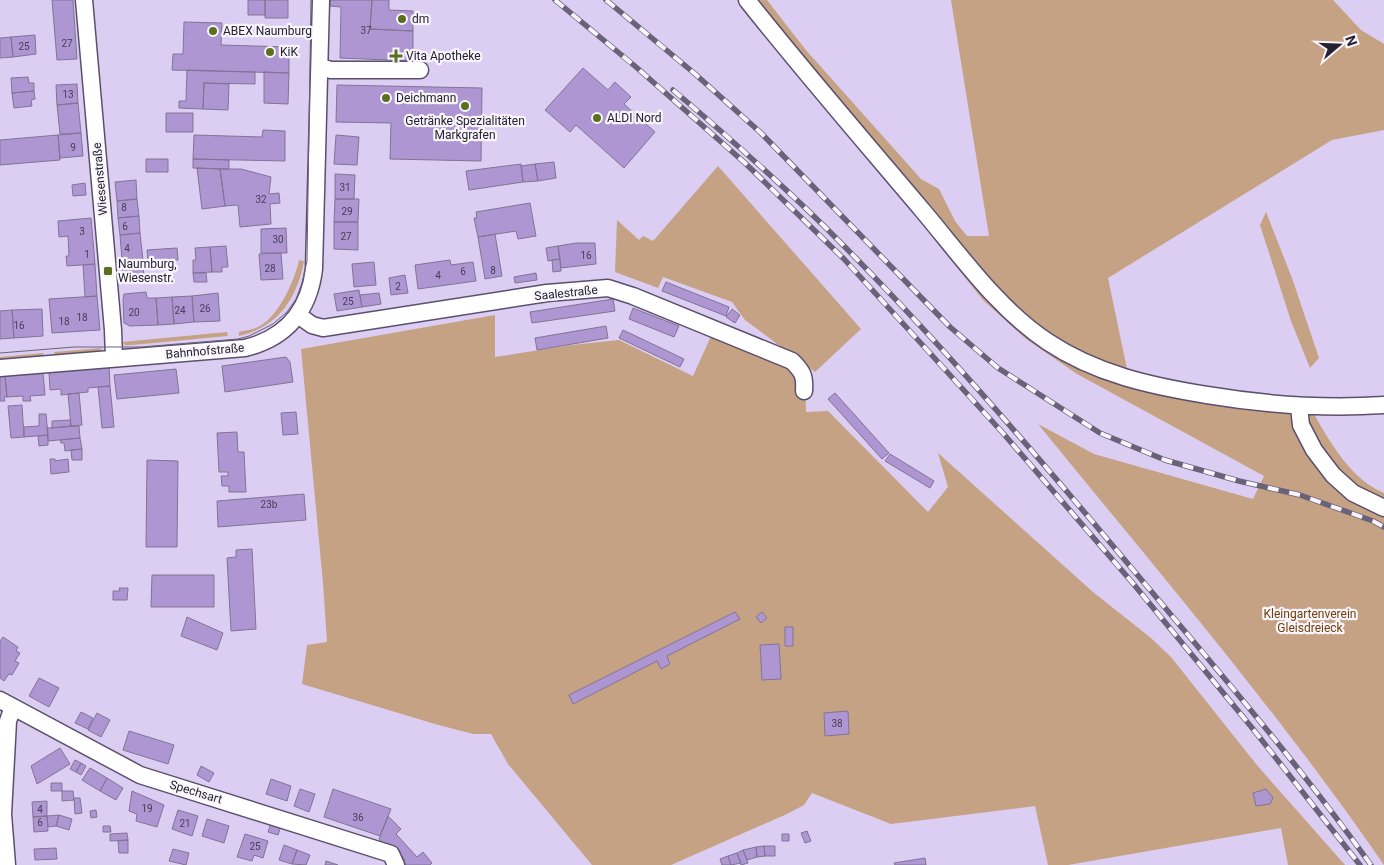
<svg xmlns="http://www.w3.org/2000/svg" width="1384" height="865" font-family="Roboto,sans-serif">
	<style>
		.green { fill: #c5a284 }
		.building { fill: #ad96d1; stroke: #817495 }
		.lines { fill: none; stroke-linecap: round; stroke-linejoin: round }
		.minor-casing { stroke: #5b4f6e; stroke-width: 19 }
		.minor { stroke: #fff; stroke-width: 16 }
		.tram { stroke: #6a6278; stroke-width: 1 }
		.rail-casing { stroke: #6a6278; stroke-width: 5.5 }
		.rail { stroke: #f8f5fd; stroke-width: 4; stroke-dasharray: 11; stroke-linecap: butt }
		.poi-dot { fill: #5b6f1e; stroke: #f8f5fd; stroke-width: 2 }
		.labels { text-anchor: middle; dominant-baseline: central; stroke-width: 4.5; stroke-linejoin: round; paint-order: stroke }
		.number-label { font-size: 10px; fill: #483e57 }
		.poi-label { font-size: 12px; fill: #26212e; stroke: #f8f5fd; text-anchor: start }
		.street-label { font-size: 12px; fill: #26212e; stroke: #f8f5fd }
		.park-label { font-size: 12px; fill: #724106; stroke: #f8f5fd }
	</style>
	<rect width="100%" height="100%" fill="#dccef3"/>
	<path class="green" d="M738,0h29l38,49 116,130 18,10 16,32 12,15h22l-38,-236h382l28,30 23,14v86l-52,10 -224,138 19,91 46,14 133,17c20,34 40,77 78,93v372c-106,-154 -228,-296 -346,-441l56,30 159,45 11,-23 -187,-102 -51,-35 -43,-39 -116,-145z
		M718,166l143,163 -46,43 -70,-52 -13,-18 -69,-25 -5,11 -43,-16 2,-52 22,20 4,-4 10,5z
		M1266,212l26,66 27,80 -9,10 -19,-47 -31,-96z
		M299,260l5,1c-7,38 -26,66 -65,75v-4c6,-2 13,-2 19,-5 20,-9 37,-47 41,-67z
		M495,315v42l76,-12 48,-5 74,36 19,-42 76,29 17,15 1,34 22,-1 100,101 20,-25 -10,-34 155,139 58,46 20,19 85,107 89,101h-57l-7,-37 -213,37h-20l-13,-59 -144,18 -79,-31 -8,12 -17,9 -116,51h-79l-84,-101 -17,-30h-18l-38,-10 -133,-40 5,-39 20,-3 -4,-59 -22,-234z
		M227,332l1,4 -96,9h-7l-3,-3z
		M102,348l-5,5 -42,3 -1,-4z
		M43,353l1,3 -44,4v-3z"/>
	<path class="building" d="M52,0h21l4,59 -20,1z
		M248,0h17v15h-17z
		M265,0h23v18h-23z
		M330,0h42l-2,29 43,2v30l-73,-3 1,-51 -11,-1z
		M372,0h17v10l24,1v20l-43,-2z
		M184,22l38,1 -1,22 68,2v26l-117,-3 1,-16h10z
		M35,35l1,19 -23,3 -2,-20z
		M11,37l2,20 -13,1v-20z
		M583,68l25,22 7,-8 16,15 -7,7 31,28 -31,36 -48,-43 -6,7 -25,-22z
		M187,70l68,2v12l-51,-1 -1,26 -24,-1v-7h7z
		M264,72l25,1 -1,31 -24,-1z
		M28,77l1,6h5v8l-22,2 -1,-15z
		M204,83l25,1 -1,26 -25,-1z
		M77,84l1,19 -21,2 -1,-20z
		M337,85l145,3 -1,73 -91,-2 1,-36 -55,-1z
		M34,91l1,8 -4,1 1,6 -18,2 -2,-15z
		M78,103l3,30 -21,1 -3,-29z
		M166,113h27v19h-27z
		M263,130l22,1v30l-92,-2 1,-24 68,2z
		M81,133l2,23 -23,2 -2,-23z
		M58,135l2,25 -60,5v-25z
		M336,135l23,2 -2,28 -23,-1z
		M146,159h22v13h-22z
		M193,159l36,1v9l-36,-1z
		M554,162l2,16 -18,3 -3,-17z
		M521,164l2,18 -54,8 -3,-19z
		M535,164l3,17 -15,1 -2,-16z
		M197,168l23,1 5,37 -23,3z
		M220,169h21l30,8 -2,17 10,-1 1,10 -10,1 1,20 -31,3 -2,-22 -13,1z
		M335,174l20,1 -1,24h-19z
		M136,180l1,19 -20,2 -2,-19z
		M85,183l1,12 -13,1 -1,-11z
		M137,199l2,17 -21,2 -1,-17z
		M335,199h24l-1,23h-24z
		M530,203l6,33 -18,3 -2,-8 -38,6 -4,-19h3l-1,-6z
		M139,216l1,17 -20,2 -2,-17z
		M91,218l4,46 -28,2 -1,-10h3l-1,-20 -9,1 -1,-16z
		M334,222h24v28l-24,-1z
		M286,228l1,25h-26v-24z
		M140,233l3,27 -21,1 -2,-26z
		M495,234l7,42 -17,3 -7,-42z
		M576,243h19l1,21 -35,4 -3,-22z
		M226,246l2,21h-6v5h-10l-2,-25z
		M558,246l2,13 -12,2 -2,-13z
		M210,247l2,25 -19,1v-13h3l-1,-12z
		M177,248l1,12 -30,2 -1,-12z
		M281,253l2,26 -22,1 -2,-26z
		M560,259l1,12 -8,1 -1,-12z
		M143,260l1,22 -20,1 -2,-22z
		M450,260l1,5 22,-3 3,19 -58,8 -3,-24z
		M374,262l2,23 -22,2 -2,-23z
		M95,264l2,32 -12,1 -2,-32z
		M193,273h13l1,9h-13z
		M536,273l1,7 -22,3 -1,-6z
		M405,275l3,18 -17,2 -2,-17z
		M666,282l63,25 -3,9 -64,-25z
		M359,290l3,17 -25,4 -3,-17z
		M146,292l1,6h9l2,27 -28,1 -6,-3 -1,-23 1,-6z
		M218,293l2,28 -26,1 -2,-26z
		M379,293l2,11 -19,3 -2,-12z
		M97,296l3,34 -48,3 -3,-34z
		M192,296l2,26 -20,2 -2,-27z
		M172,297l2,27 -16,1 -2,-27z
		M613,299l2,12 -83,12 -2,-11z
		M633,308l46,18 -5,11 -45,-18z
		M42,309l1,27 -29,2 -2,-28z
		M732,309l8,6 -5,8 -9,-6z
		M12,310l2,28 -14,1v-28z
		M606,326l2,12 -71,12 -2,-12z
		M623,330l61,29 -4,8 -61,-29z
		M286,357l4,5 3,20 -68,10 -3,-26z
		M109,367l1,19 -22,2v4l-27,3v-6l-11,1 -1,-18z
		M176,369l3,24 -62,6 -3,-24z
		M43,373l2,22 -15,1 1,5h-8v-5l-16,1 -2,-21z
		M0,376h5l2,21h-3l1,4h-5z
		M110,386l4,41 -12,1 -4,-41z
		M79,393l3,32 -11,1 -3,-32z
		M835,393l54,60 -7,6 -54,-60z
		M22,405l2,32 -13,1 -3,-32z
		M296,412l2,22 -15,1 -2,-22z
		M39,414h7l2,21 -24,2v-10l15,-1z
		M70,420l1,6 -19,2v-7z
		M79,426l1,12 -32,3 -1,-13z
		M237,432l1,20h6l2,40h-17v-6h-7l-1,-10h7v-4h-9l-2,-39z
		M48,435v10l-9,1 -1,-10z
		M80,438l2,11 -17,2 -1,-8h-3l-1,-3z
		M82,449v11h-10l-1,-10z
		M890,454l44,27 -4,7 -45,-27z
		M50,459h5v2l13,-2 1,13 -18,2z
		M147,460l31,1 -1,86h-31z
		M304,494l2,26 -88,7 -1,-26z
		M252,549l4,80 -25,2 -4,-73 9,-1v-7z
		M152,575h62v32h-63z
		M119,588h9l-1,12h-14v-9h7z
		M735,612l5,7 -73,37 3,8 -9,5 -4,-8 -84,43 -4,-9z
		M762,612l5,6 -6,5 -5,-6z
		M187,617l36,16 -6,17 -36,-14z
		M785,627h8v19h-8z
		M3,637l15,10 -2,4 4,2 -5,8 4,2 -7,12 -3,-1 -5,7 -4,-3v-37z
		M779,644l2,35 -19,1 -2,-35z
		M39,678l20,10 -10,19 -20,-11z
		M848,711l1,23 -24,2 -1,-23z
		M81,712l12,6 -5,11 -13,-6z
		M97,713l13,7 -9,17 -13,-7z
		M129,731l45,14 -6,19 -45,-14z
		M60,748l10,16 -33,20 -6,-18z
		M75,760l6,3 -5,9 -6,-3z
		M81,763l5,3 -5,9 -5,-3z
		M201,766l13,7 -5,9 -12,-7z
		M90,768l17,10 -7,13 -18,-11z
		M107,778l16,10 -7,12 -16,-9z
		M271,779l20,7 -4,15 -21,-7z
		M51,783h11v8h-11z
		M300,789l15,5 -6,18 -15,-6z
		M333,789l58,20 -11,27 -56,-19z
		M1266,789l7,9 -3,6 -14,2 -3,-13z
		M62,791h11l1,9 -12,1z
		M132,791l32,14 -7,22 -21,-6 1,-7 -8,-3z
		M74,798h6l2,15 -7,1z
		M47,801v15l-14,1 -1,-15z
		M96,810l1,7 -6,1 -1,-7z
		M178,810l20,6 -6,20 -20,-7z
		M59,815l-3,11 -8,1 -1,-11z
		M59,815l13,4 -3,11 -13,-4z
		M47,816l1,15 -14,1 -1,-15z
		M388,816l13,13 -5,5 21,23 6,-5 9,11 -2,2h-24l-3,-4 2,-1 -18,-17 -2,2 -6,-6z
		M207,819l22,7 -5,17 -22,-7z
		M272,820l10,3 -4,12 -10,-3z
		M103,826h7l1,6h-8z
		M807,831l4,10 -6,2 -4,-10z
		M127,833l1,7 -18,1v-7z
		M245,834l23,7 -5,17 -9,-3 -2,6 -15,-4z
		M782,834h7v7h-7z
		M128,840v13h-9l-1,-12z
		M284,845l13,5 -5,14 -13,-4z
		M764,846l1,10 -8,1 -1,-10z
		M764,846h11v10h-10z
		M756,847l1,10 -10,3 -4,-10z
		M56,848l1,11 -22,1 -1,-11z
		M173,849l16,4 -3,12 -17,-4z
		M297,850l13,5 -4,10 -14,-1z
		M743,850l5,13 -7,2 -4,-12z
		M737,853l4,10 -10,2 -3,-9z
		M728,856l3,9h-9l-2,-6z
		M925,858l1,7h-31l-1,-2z
		M326,861l12,4h-13z"/>
	<g class="lines">
		<defs>
			<path id="minor" d="M84,0l29,330 1,28
				M747,0c57,72 117,141 176,211 38,45 75,98 125,131 48,32 103,44 159,53 60,10 116,14 177,10
				M320,67l11,3h89
				M298,315l14,10 11,3 224,-35 61,-5 25,8 159,65c11,11 13,15 12,30
				M0,368l245,-20c41,-10 64,-37 69,-79l7,-269
				M1299,407l2,18 13,25 19,25 20,18 31,15
				M0,700l140,75 251,79 5,11
				M7,865l-4,-51 5,-93 5,-14"/>
		</defs>
		<use href="#minor" class="minor-casing"/>
		<use href="#minor" class="minor"/>
		<path class="tram" d="M0,353l74,-6h67l97,-8 11,-3 24,-12 14,-12 9,-13 6,-16 5,-22 4,-261"/>
		<defs>
			<path id="rail" d="M555,0l81,67 109,96 99,96 158,173 129,149 122,148 107,136
				M606,0l88,73 67,60 189,194 48,41 102,65 65,27 74,21 61,14 73,26 11,6
				M673,90c52,44 103,89 152,137 106,105 203,218 299,332 84,100 171,200 247,306"/>
		</defs>
		<use href="#rail" class="rail-casing"/>
		<use href="#rail" class="rail"/>
	</g>
	<g class="poi-dot">
		<circle cx="402" cy="19" r="5"/>
		<circle cx="213" cy="31" r="5"/>
		<circle cx="270" cy="52" r="5"/>
		<path d="M393.5 48.5h5v5h5v5h-5v5h-5v-5h-5v-5h5z"/>
		<circle cx="386" cy="98" r="5"/>
		<circle cx="465" cy="106" r="5"/>
		<circle cx="597" cy="118" r="5"/>
		<rect x="103" y="266" width="10" height="10" rx="2.5"/>
	</g>
	<g class="labels">
		<g class="number-label">
			<text x="366" y="30">37</text>
			<text x="67" y="43">27</text>
			<text x="24" y="46">25</text>
			<text x="68" y="94">13</text>
			<text x="73" y="147">9</text>
			<text x="345" y="187">31</text>
			<text x="261" y="199">32</text>
			<text x="124" y="207">8</text>
			<text x="347" y="211">29</text>
			<text x="125" y="226">6</text>
			<text x="82" y="231">3</text>
			<text x="346" y="236">27</text>
			<text x="278" y="239">30</text>
			<text x="127" y="248">4</text>
			<text x="87" y="254">1</text>
			<text x="586" y="255">16</text>
			<text x="270" y="268">28</text>
			<text x="493" y="270">8</text>
			<text x="463" y="271">6</text>
			<text x="438" y="275">4</text>
			<text x="398" y="286">2</text>
			<text x="348" y="301">25</text>
			<text x="205" y="308">26</text>
			<text x="180" y="310">24</text>
			<text x="134" y="312">20</text>
			<text x="82" y="317">18</text>
			<text x="64" y="321">18</text>
			<text x="19" y="325">16</text>
			<text x="269" y="504">23b</text>
			<text x="837" y="723">38</text>
			<text x="147" y="808">19</text>
			<text x="40" y="809">4</text>
			<text x="358" y="817">36</text>
			<text x="40" y="822">6</text>
			<text x="185" y="823">21</text>
			<text x="255" y="846">25</text>
		</g>
		<g class="poi-label">
			<text x="412" y="19">dm</text>
			<text x="223" y="31">ABEX Naumburg</text>
			<text x="280" y="52">KiK</text>
			<text x="406" y="56">Vita Apotheke</text>
			<text x="396" y="98">Deichmann</text>
			<text x="607" y="118">ALDI Nord</text>
			<text x="465" y="121" text-anchor="middle">Getränke Spezialitäten<tspan x="465" dy="14">Markgrafen</tspan></text>
			<text x="118" y="264">Naumburg,<tspan x="118" dy="14">Wiesenstr.</tspan></text>
		</g>
		<g class="street-label">
			<text transform="translate(100 179) rotate(-95)">Wiesenstraße</text>
			<text transform="translate(566 293) rotate(-6)">Saalestraße</text>
			<text transform="translate(205 351) rotate(-5)">Bahnhofstraße</text>
			<text transform="translate(196 792) rotate(17)">Spechsart</text>
		</g>
		<g class="park-label">
			<text x="1310" y="614">Kleingartenverein<tspan x="1310" dy="14">Gleisdreieck</tspan></text>
		</g>
	</g>
	<g transform="translate(1339 45) rotate(71)" stroke="#f8f5fd" stroke-width="4" paint-order="stroke">
	<path d="M0-4L9 19L0 12L-9 19Z" fill="#26212e"/>
	<text y="-8" font-size="14" font-weight="bold" text-anchor="middle" fill="#26212e">N</text>
	</g>
</svg>
